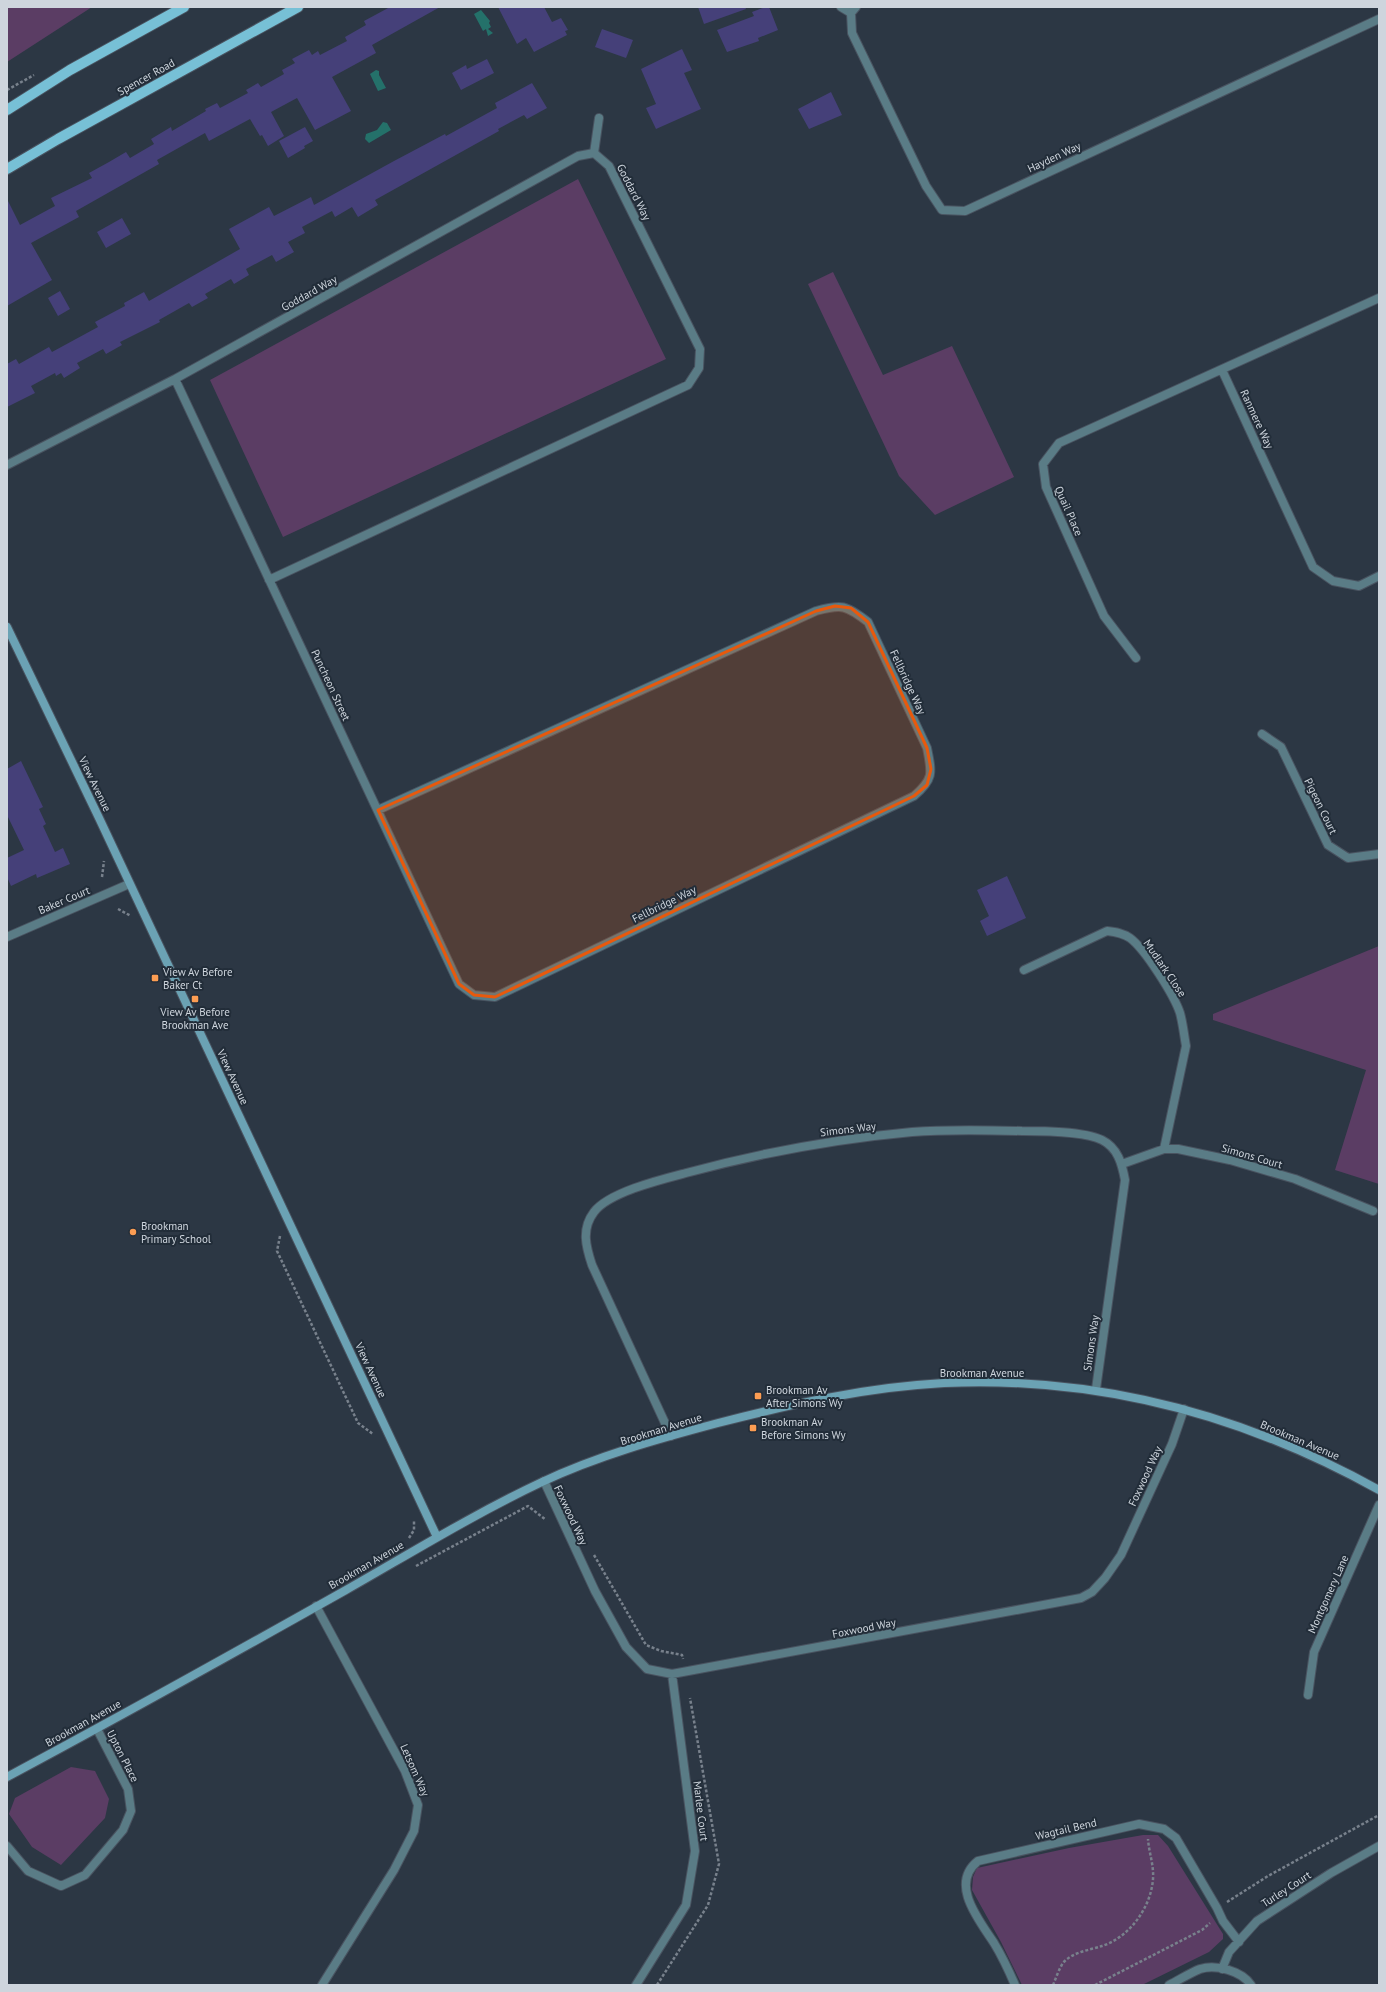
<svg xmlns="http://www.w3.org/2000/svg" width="1386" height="1992" font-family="'PT Sans',sans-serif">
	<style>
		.green { fill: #5b3d64 }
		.water { fill: #24716a }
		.building { fill: #454079 }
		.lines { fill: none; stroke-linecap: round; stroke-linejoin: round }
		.lane-casing { stroke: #495360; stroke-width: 10 }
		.street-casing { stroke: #495360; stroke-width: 10 }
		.secondary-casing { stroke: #495360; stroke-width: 10 }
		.primary-casing { stroke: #495360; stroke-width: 12 }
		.path { stroke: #78818c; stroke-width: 2.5; stroke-dasharray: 3 2; stroke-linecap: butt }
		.lane { stroke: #5a7c86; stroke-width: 8 }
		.street { stroke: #5a7c86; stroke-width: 8 }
		.secondary { stroke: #6ba2b4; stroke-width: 8 }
		.primary { stroke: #77c0d6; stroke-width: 10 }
		.marked { fill: #e8590c; fill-opacity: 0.2; stroke: #e8590c; stroke-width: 3; stroke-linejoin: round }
		.poi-dot { fill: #fc9d53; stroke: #222d39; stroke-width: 1.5 }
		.labels { text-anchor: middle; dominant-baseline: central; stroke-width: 4; stroke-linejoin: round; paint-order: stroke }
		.street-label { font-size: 11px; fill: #ced5dd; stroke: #222d39 }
		.poi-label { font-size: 11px; fill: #ced5dd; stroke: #222d39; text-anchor: start }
	</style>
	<rect width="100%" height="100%" fill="#2c3744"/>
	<path class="green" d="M7,7h85l-85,55z
		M578,179l88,180 -383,178 -73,-157z
		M833,272l50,103 69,-29 62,131 -79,38 -36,-39 -91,-192z
		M1379,946v238l-44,-14 31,-100 -153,-50v-6z
		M71,1767l24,4 14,28 -4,19 -44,47 -29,-18 -23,-33 6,-16z
		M1143,1835h15l10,11 55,88v5l-14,13 -67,33h-120l-21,-43 -29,-52 1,-13 4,-9 92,-20z"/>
	<path class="water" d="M481,10l9,11 -1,2 2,4 -3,2 5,4 -5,3 -2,-7 -3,2 -9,-17z
		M376,70l3,1v4l7,13 -8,3 -8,-17z
		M383,122l4,1 4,7 -22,13 -4,-4 1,-5 11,-4z"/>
	<path class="building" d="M390,7h50l-68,38 4,8 -44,24 19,34 -36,19 -18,-32 -26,14 13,24 -16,10 -6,-11 -2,1 -10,-17 -41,22 -4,-8 -48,27 2,4 -83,47 3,6 -48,26 21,37 -45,26v-107l13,26 35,-19 -4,-8 41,-20 -3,-5 20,-11 17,-10 4,6 24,-14 -3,-5 20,-12 1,4 34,-20 -1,-2 12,-6 3,5 28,-15 -2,-3 12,-7 3,4 23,-13 -2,-4 13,-7 -3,-4 17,-9 3,5 6,-4 2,4 27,-14 -2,-4 21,-12 -2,-4z
		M498,7h46l8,15 9,-4 7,12 -3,1 2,4 -33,17 -8,-14 -9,6z
		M698,7h47l1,2 -42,15z
		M765,7h4l9,23 -20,8 1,3 -32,11 -10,-22 37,-14 -2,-4z
		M602,29l31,11 -7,18 -31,-11z
		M682,49l10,21 -8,3 17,36 -45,20 -10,-21 10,-4 -15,-35z
		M487,59l7,14 -33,17 -9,-17 14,-8 1,4z
		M532,83l15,25 -20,11 -3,-4 -26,14 1,2 -124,69 3,5 -20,12 -6,-10 -17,10 -3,-6 -30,16 3,6 -17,9 6,10 -18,10 -4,-7 -26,14 3,6 -15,9 -3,-5 -26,15 3,4 -16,9 -3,-4 -30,17 1,2 -40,20 2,3 -16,9 -3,-5 -26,14 3,5 -16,10 -3,-5 -5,3 -1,-3 -24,13 4,7 -28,14v-43l9,-5 3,5 30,-17 3,5 46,-25 -3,-5 30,-16 -1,-3 20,-11 5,9 91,-52 -11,-20 40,-22 5,9 37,-19 3,8 80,-44 51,-27 1,2 51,-28 -2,-5z
		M831,92l11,23 -33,14 -11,-20z
		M305,127l8,14 -9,5 1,2 -17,10 -9,-17z
		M122,218l9,16 -25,14 -9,-16z
		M60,291l10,18 -12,7 -10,-18z
		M21,761l22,46 -4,2 7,15 -3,2 12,26 8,-4 7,16 -33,14 -1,-4 -25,12 -4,-9v-19l17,-8 -17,-35v-46z
		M1007,876l19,42 -39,18 -7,-15 9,-5 -12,-26z"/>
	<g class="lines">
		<defs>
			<path id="lane" d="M841,7l10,6
				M594,153l5,-35"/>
			<path id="street" d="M856,7l-5,6 1,20 74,153 16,24 23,1 414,-192
				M1222,370l91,197 20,14 26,5 20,-10
				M175,379l284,605 15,11 21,2 419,-201c20,-17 18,-23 13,-48l-59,-126c-22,-17 -26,-18 -52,-11l-438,199
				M7,465l168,-86 403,-223 16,-3 15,13 91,183 -1,19 -11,17 -419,195
				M1136,658l-32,-42 -58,-129 -3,-23 16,-21 320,-145
				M1262,734l19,13 47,98 20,13 31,-4
				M7,937l122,-53
				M1024,970l83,-39c9,1 16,2 23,7 15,11 44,57 50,75 3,11 4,22 6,33l-22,103
				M1122,1164l42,-15h14l52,11 65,19 78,32
				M671,1436l-79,-171c-6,-18 -11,-36 2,-53 15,-20 69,-33 92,-39 74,-20 149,-34 226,-41 36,-3 73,-2 110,-1 20,0 62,0 80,9 16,8 20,24 23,40l-29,209
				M544,1481l51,110 31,56 21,22 25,5 409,-76 11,-6 13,-14 16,-23 51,-111 12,-35
				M316,1606l89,165 13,34 -4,26 -20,39 -72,115
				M1308,1695l6,-43 65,-147
				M7,1846l21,25 33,15 24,-11 38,-45 8,-19 -3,-22 -31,-60
				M1222,1969l7,-17 28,-31 74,-48 48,-27
				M636,1985l50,-80 9,-54 -23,-177
				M1015,1985c-6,-14 -13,-29 -21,-42 -15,-23 -45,-59 -16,-82l161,-37 25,5 12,9 41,70 6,13 16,21
				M1169,1985c10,-5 21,-12 31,-16 16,-5 42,2 51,16"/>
			<path id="secondary" d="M7,627l93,193 337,717
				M7,1777c114,-61 227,-124 339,-187 65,-37 128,-76 196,-108 55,-26 116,-43 176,-59 74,-19 149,-36 226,-40 155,-7 300,32 435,107"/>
			<path id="primary" d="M7,110l63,-40 114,-63
				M7,169l51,-30 240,-132"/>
		</defs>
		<use href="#lane" class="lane-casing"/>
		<use href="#street" class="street-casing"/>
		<use href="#secondary" class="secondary-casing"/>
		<use href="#primary" class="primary-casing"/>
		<path class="path" d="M7,90l27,-15
			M102,877l2,-16
			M118,909l13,7
			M280,1236l-3,15 81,172 15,11
			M409,1538l5,-8v-10
			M594,1555l52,90 15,6 21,4 1,4
			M416,1566l112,-60 18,14
			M1227,1902l41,-26 111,-61
			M657,1985l51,-80 11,-41 -29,-166
			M1053,1985c3,-7 6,-16 10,-22 9,-11 27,-13 39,-17 28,-9 49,-39 51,-67 1,-14 -4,-26 -5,-40
			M1095,1985l107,-55 8,-7"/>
		<use href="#lane" class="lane"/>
		<use href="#street" class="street"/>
		<use href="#secondary" class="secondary"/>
		<use href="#primary" class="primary"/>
	</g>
	<path class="marked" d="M835,606l16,2 17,14 59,126 4,21 -4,16 -13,11 -419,201 -21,-2 -15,-11 -81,-174 438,-199z"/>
	<g class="poi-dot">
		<rect x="151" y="974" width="8" height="8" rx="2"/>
		<rect x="191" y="995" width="8" height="8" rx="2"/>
		<circle cx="133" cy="1232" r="4"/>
		<rect x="754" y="1392" width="8" height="8" rx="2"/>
		<rect x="749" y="1424" width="8" height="8" rx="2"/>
	</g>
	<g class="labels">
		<g class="street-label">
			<text transform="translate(146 77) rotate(-29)">Spencer Road</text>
			<text transform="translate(1054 157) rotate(-25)">Hayden Way</text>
			<text transform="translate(634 192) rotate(63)">Goddard Way</text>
			<text transform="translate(309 293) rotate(-29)">Goddard Way</text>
			<text transform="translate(1257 419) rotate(65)">Ranmere Way</text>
			<text transform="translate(1069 511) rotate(66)">Quail Place</text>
			<text transform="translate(908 682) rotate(65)">Fellbridge Way</text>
			<text transform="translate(331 685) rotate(65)">Puncheon Street</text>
			<text transform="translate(95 784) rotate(64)">View Avenue</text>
			<text transform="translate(1321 806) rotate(64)">Pigeon Court</text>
			<text transform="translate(64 900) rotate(-23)">Baker Court</text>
			<text transform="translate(664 904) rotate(-26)">Fellbridge Way</text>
			<text transform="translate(1165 968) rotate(56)">Mudlark Close</text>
			<text transform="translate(233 1077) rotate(65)">View Avenue</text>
			<text transform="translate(848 1129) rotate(-7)">Simons Way</text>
			<text transform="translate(1252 1156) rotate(16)">Simons Court</text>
			<text transform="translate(1091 1343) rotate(-82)">Simons Way</text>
			<text transform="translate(371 1370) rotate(65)">View Avenue</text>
			<text x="982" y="1373">Brookman Avenue</text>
			<text transform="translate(661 1429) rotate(-17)">Brookman Avenue</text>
			<text transform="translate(1300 1440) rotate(23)">Brookman Avenue</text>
			<text transform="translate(1145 1476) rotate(-65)">Foxwood Way</text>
			<text transform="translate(571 1515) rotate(65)">Foxwood Way</text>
			<text transform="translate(366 1565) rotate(-30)">Brookman Avenue</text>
			<text transform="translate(1328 1594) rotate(-66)">Montgomery Lane</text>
			<text transform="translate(864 1628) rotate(-11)">Foxwood Way</text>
			<text transform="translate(83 1723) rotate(-29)">Brookman Avenue</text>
			<text transform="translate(123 1756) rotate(63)">Upton Place</text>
			<text transform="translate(415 1770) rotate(66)">Letsom Way</text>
			<text transform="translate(701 1811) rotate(83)">Marlee Court</text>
			<text transform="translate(1066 1829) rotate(-13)">Wagtail Bend</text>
			<text transform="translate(1286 1889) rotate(-33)">Turley Court</text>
		</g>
		<g class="poi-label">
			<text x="163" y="972">View Av Before<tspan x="163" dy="13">Baker Ct</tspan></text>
			<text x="195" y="1012" text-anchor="middle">View Av Before<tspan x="195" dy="13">Brookman Ave</tspan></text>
			<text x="141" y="1226">Brookman<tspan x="141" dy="13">Primary School</tspan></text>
			<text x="766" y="1390">Brookman Av<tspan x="766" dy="13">After Simons Wy</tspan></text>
			<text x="761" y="1422">Brookman Av<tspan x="761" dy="13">Before Simons Wy</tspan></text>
		</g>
	</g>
	<rect width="1386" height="1992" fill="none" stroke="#ced5dd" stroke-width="16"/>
</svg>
